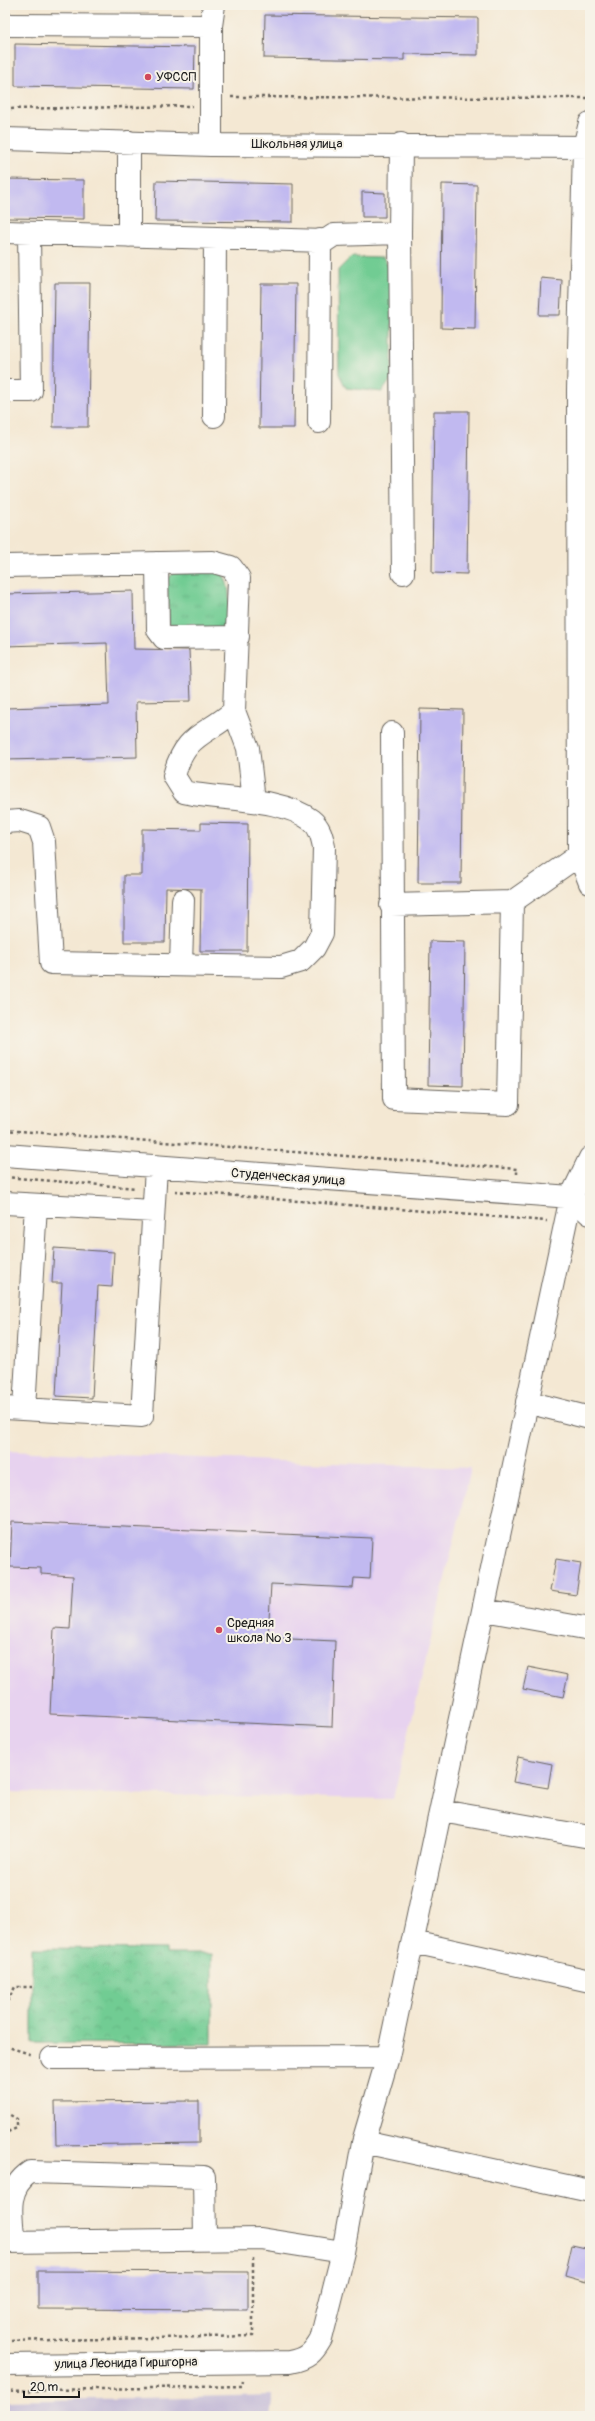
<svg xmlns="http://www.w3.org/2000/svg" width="595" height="2421" font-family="Pangolin,sans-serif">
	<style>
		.built { fill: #e7d2ef }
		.industrial { fill: #c8bfd8 }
		.grass { fill: url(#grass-tufts); stroke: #467458 }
		.park { fill: url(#park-crowns); stroke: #467458 }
		.pitch { fill: #71cc93; stroke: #467458 }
		.building { fill: #c1b9f0 }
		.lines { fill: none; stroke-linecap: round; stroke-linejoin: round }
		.minor-casing { stroke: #68635c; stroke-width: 24 }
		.path { stroke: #68635c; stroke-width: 2.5; stroke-dasharray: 3 3; stroke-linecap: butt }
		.minor { stroke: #fff; stroke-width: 22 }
		.poi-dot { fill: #d1495b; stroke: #f7f3e8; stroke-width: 1.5 }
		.labels { text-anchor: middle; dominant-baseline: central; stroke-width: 4; stroke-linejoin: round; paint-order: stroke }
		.poi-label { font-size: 13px; fill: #1c1c1c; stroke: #f7f3e8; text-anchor: start }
		.street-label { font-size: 13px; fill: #1c1c1c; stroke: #f7f3e8 }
	</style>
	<defs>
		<pattern id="grass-tufts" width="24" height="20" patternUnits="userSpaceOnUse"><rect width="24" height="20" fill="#71cc93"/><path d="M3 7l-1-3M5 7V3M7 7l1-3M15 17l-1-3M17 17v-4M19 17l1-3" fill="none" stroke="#61af7e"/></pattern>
		<pattern id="park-crowns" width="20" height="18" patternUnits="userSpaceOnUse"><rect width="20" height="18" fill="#71cc93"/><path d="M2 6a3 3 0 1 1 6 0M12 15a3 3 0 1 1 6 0" fill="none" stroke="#61af7e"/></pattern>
	</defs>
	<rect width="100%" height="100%" fill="#f7f3e8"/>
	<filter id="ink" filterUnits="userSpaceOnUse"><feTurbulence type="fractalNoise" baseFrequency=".025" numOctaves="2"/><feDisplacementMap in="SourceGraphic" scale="8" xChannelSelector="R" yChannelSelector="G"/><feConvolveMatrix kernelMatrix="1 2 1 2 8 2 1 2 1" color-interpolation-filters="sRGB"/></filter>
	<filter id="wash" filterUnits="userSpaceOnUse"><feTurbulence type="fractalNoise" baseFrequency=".012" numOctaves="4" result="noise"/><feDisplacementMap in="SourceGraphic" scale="16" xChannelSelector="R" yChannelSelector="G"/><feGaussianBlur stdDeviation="0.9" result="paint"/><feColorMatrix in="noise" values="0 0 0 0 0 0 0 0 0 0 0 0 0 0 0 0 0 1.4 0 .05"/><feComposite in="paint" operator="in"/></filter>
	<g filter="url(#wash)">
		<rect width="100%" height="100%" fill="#f4e8d3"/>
		<path class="built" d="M5,1451l466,17 -78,331 -388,-7z"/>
		<path class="industrial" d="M273,2395l-3,21h-265v-15z"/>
		<path class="grass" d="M221,571c11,15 9,37 5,54l-8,6 -46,-2 -3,-5 -2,-45 8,-7z"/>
		<path class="park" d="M32,1948l134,1v5h46v90l-180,-1z"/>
		<path class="pitch" d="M351,257l32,1 9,13v107l-10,14 -36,-4 -7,-14 -1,-104z"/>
		<g id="blocks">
			<path class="building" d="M265,15l213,3v37l-74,-1v6l-140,-2z
				M15,44l180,3 -1,42 -179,-3z
				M5,179l79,1v39l-79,-1z
				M156,181l137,3v38l-138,-1z
				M442,184l35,1 -2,144 -34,-1z
				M362,192l23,1v24h-23z
				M541,278l21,2 -2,35h-21z
				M55,283h35l-2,144h-35z
				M261,284h35l-2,144h-35z
				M434,411h35l-2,163 -35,-1z
				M133,591l1,58 55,1 2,51 -55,1 1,55 -132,3v-52l104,-3 -2,-62 -102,3v-52z
				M420,709l43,1 -2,173h-43z
				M201,823l47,1 -1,127h-47l1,-62 -35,-1 -1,54h-41v-67h18v-46l59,1z
				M430,941l35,1 -2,144 -35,-1z
				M54,1248l60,4 -2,35 -14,-1 -6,112 -36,-2 6,-113h-10z
				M12,1522l360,16 -2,41 -16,-1 -1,10 -82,-4 -3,54 67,3 -3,86 -282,-13 4,-86 16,1 3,-53 -32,-2v-6l-31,-1z
				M556,1559l25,4 -5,32 -26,-4z
				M528,1667l40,8 -5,22 -40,-8z
				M518,1757l34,7 -4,24 -35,-6z
				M199,2101v42l-143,2 -1,-43z
				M572,2245l18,4v17l-4,16 -21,-6z
				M38,2271l210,1v38l-210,-1z"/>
		</g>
	</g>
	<g filter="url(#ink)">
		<use href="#blocks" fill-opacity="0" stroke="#68635c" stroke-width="1"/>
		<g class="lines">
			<defs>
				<path id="minor" d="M5,25l206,1
					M590,123l-6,24 -6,243 1,465 11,28
					M5,139l206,6 379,2
					M129,142v94
					M211,145v-119l3,-21
					M5,232l320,9 9,-6 66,-2 1,-89
					M400,233l3,340
					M5,391h26l-2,-158
					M214,416l1,-178
					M319,422l1,-182
					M157,563l1,67 6,8 74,-1
					M5,566l208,-4 18,5 8,11 -5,133c-28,25 -49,22 -60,65l10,16c37,9 95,4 127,28 9,7 11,17 13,27l-2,86 -8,15 -13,13 -20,6 -230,-4 -7,-121 -5,-15 -19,-6 -15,1
					M234,711l14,37 6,53
					M392,733l2,366 114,5 4,-202 67,-47
					M391,905l121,-3
					M181,964l2,-64
					M5,1155l566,42
					M571,1197l19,17
					M5,1203l148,8
					M527,1402l63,16
					M5,1408l137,8 14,-249
					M24,1409l12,-204
					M484,1610l106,19
					M441,1811l149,26
					M413,1942l177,39
					M52,2058l336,-1
					M363,2142l227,49
					M5,2242l256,-3 82,13
					M14,2242c-3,-27 -9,-53 16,-70l174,5 1,62
					M5,2365l285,-3c17,-3 23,-9 31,-23l22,-87 20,-110 25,-85 183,-860 19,-39"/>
			</defs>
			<use href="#minor" class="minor-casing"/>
			<path class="path" d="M231,97l359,1
				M5,109l187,-3
				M5,1130l512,39v5
				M5,1177l131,11
				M175,1191l372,30
				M5,2006l10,-19h17
				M5,2046l28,9
				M5,2112l12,7v9l-12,5
				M5,2341l248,-5v-78
				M5,2391l237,-5 1,-5"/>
			<use href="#minor" class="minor"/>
		</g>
	</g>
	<g class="poi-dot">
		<circle cx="148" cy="77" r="4"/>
		<circle cx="219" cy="1630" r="4"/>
	</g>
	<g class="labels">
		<g class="poi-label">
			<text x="156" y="77">УФССП</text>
			<text x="227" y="1623">Средняя<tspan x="227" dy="15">школа № 3</tspan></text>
		</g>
		<g class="street-label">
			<text x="297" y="144">Школьная улица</text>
			<text transform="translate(288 1177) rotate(4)">Студенческая улица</text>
			<text transform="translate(126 2363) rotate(-1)">улица Леонида Гиршгорна</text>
		</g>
	</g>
	<rect width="595" height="2421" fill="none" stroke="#f7f3e8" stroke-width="20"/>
	<path d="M24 2391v6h55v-6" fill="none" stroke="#1c1c1c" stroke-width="2"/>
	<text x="30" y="2391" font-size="12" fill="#1c1c1c" stroke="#f7f3e8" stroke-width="3" paint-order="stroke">20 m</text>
</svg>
